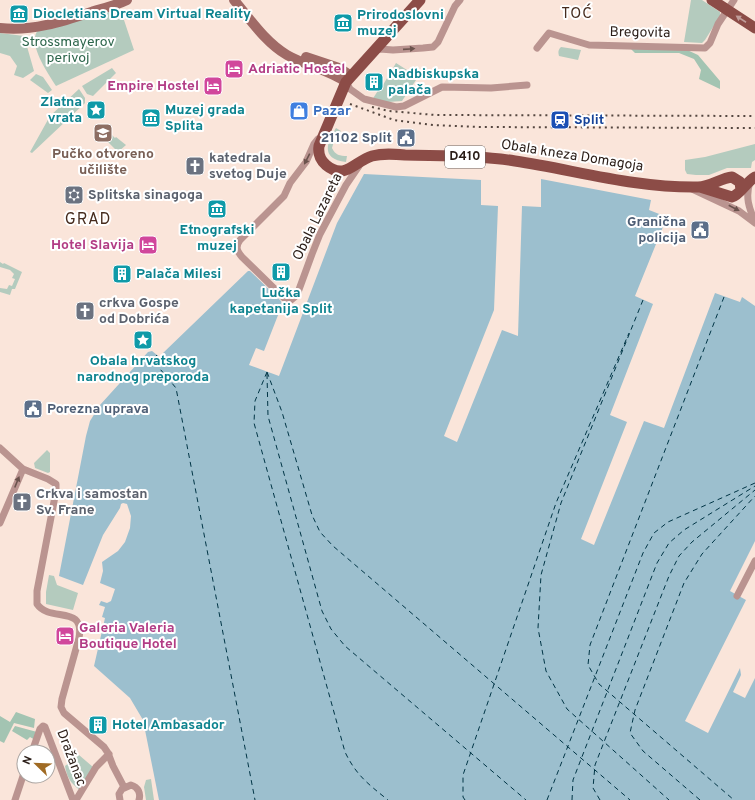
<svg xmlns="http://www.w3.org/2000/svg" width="755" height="800" font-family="Overpass,sans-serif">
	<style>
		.green { fill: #b4cbbe }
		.forest { fill: #a3c4b2 }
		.water { fill: #9cbfce }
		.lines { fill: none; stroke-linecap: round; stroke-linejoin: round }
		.ferry { stroke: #003445; stroke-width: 1; stroke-dasharray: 5 4; stroke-linecap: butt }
		.street { stroke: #ba9490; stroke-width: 7 }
		.secondary { stroke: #a06a66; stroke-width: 10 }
		.primary { stroke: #8c4c47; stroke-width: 11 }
		.rail { stroke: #554740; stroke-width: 2; stroke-dasharray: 2 4; stroke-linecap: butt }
		.oneway { fill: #c09d9a }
		.oneway2 { fill: #6b534d }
		.labels { text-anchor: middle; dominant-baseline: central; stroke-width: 4; stroke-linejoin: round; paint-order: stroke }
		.shield { fill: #fff; stroke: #6a615d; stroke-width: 1 }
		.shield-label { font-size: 13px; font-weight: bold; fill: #2a1d17 }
		.culture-label { font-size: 14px; font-weight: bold; fill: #0d838f; stroke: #fff; text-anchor: start }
		.street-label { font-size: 14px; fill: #2a1d17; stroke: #fff }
		.park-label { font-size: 14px; fill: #2c654b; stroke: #fff }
		.hotel-label { font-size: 14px; font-weight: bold; fill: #b23c85; stroke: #fff; text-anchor: start }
		.shop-label { font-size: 14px; font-weight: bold; fill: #366cbe; stroke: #fff; text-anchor: start }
		.transit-label { font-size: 14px; font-weight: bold; fill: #164399; stroke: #fff; text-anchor: start }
		.service-label { font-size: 14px; font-weight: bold; fill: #4e5e75; stroke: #fff; text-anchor: end }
		.education-label { font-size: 14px; font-weight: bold; fill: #785e54; stroke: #fff }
		.worship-label { font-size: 14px; font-weight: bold; fill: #5b616d; stroke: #fff; text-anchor: start }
		.neighbourhood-label { font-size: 15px; letter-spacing: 1px; fill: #462b1d; stroke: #fff }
		.quarter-label { font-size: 16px; letter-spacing: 1px; fill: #462b1d; stroke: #fff }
	</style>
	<rect width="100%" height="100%" fill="#fae5da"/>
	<path class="green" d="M691,0h11l18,12v4l-15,24 -3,3 -18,-1z
		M119,8l2,3 13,39 -78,36c-8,-13 -29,-42 -18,-56z
		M0,33l24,3 10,35 -11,7 -9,-3 3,-9 -7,-10 -10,-3z
		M561,47l20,3 -3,10 -19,-4c-1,-4 -1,-6 2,-9z
		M396,63l22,14 -16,24 -14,1 -16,-2 7,-11 1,1z
		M112,68l4,5 -23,23 -6,-2 -5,-8z
		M36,74l7,3 9,13 -4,3 -18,-13z
		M79,89l6,9v5l-53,50 -2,-1 20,-36z
		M336,128l5,3 -7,10 -2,7c3,7 8,8 15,8l-1,6c-25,-3 -20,-18 -10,-34z
		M112,135l3,3 1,-1 10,8 -8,7 -13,-13z
		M755,144v16l-3,2 -1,6h-24l-18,7h-13l-9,-1 -2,-4v-10l20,-3z
		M0,262l3,2 1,-1 18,9 -7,17h-3l-2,6 -10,-3v-4l7,1 2,-4 3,1 3,-7 -3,-1 2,-4 -4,-4 -10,-3z
		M47,450l3,3v19l-2,1 -13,-5 -1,-5z
		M49,575l5,1 3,9 21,8 -5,17 -27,-6v-12z
		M79,755l14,12 -13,23c-10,-7 -13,-13 -15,-24z
		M151,779l3,21h-8l-2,-13 2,-7z"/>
	<path class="forest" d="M630,48l55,1 13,6 22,26v8l-21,-10 2,-9 -7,-11 -15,-6h-44z
		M16,712l19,7 -1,9 -20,-5 -10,20 -4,-2v-25l10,6z
		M15,726l22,6 -2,8 -5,-3 -3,3 -15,-9z"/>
	<path class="water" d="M364,174l117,6v25l17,1 -4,104 -50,126 13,6 45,-112 16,6 4,-130 19,1v-28l110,21 -2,10 18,7 -32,79 18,8 -43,111 17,7 -46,117 13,6 50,-124 20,7 51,-135 25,9 2,-5 13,9v235l-25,50 16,9 -61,121 23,12 32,-65 1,7 -8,17 12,6 10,-20v122h-596l-16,-80 -13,-22 -36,-32 11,-48 -3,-1 3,-10 -6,-2 2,-4 6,2 4,-2 4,-12 -15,-6 3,-12 -1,-9 16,-11 7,-9 5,-14 1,-12 -4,-12 -4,-1 -2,1 -1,4 -17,27 -20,50 -24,-9 27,-140 4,-15 10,-16 48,-53 4,-1 10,8h2l1,-3 -2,-3 85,-82h2l31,30 1,4 -18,46 -8,-3 -7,17 30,11 58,-153z"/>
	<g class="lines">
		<path class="ferry" d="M724,297l-134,348 -2,20 11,19 135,116
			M643,300l-82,203 -20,72 -3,53 8,43 21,38 102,91
			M157,355l-3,4 1,4 21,25 79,412
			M267,372l15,40 30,103 8,17 13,14 297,254
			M267,372l-12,29 -1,22 91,329c11,23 23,32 43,48
			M267,374l1,42 54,195 9,18 14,17 181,154
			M465,800l-2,-3v-22l93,-272 73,-170
			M547,800l96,-247 11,-20 14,-11 87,-39
			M572,800l1,-20 84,-217 12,-20 15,-13 71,-44
			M600,800l-7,-12 2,-23 74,-189 10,-20 13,-14 63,-52
			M700,800l-57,-49 -13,-18 5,-23 49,-127 18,-29 53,-58"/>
		<path class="street" d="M537,48l12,-15 40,12 116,3 5,-5 8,-19 16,-24
			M374,50l6,-1 13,1 30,-2 10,-1 5,-5 17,-36 5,-6
			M346,82l4,7 14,10 32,8 8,-1 38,-19 49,1 36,-3
			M318,139l-4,5 -8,18 -16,21 -6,13 -44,44c-5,7 -3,11 2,17l42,41 7,2 6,-5 15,-41 8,-20 26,-49 13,-19
			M750,182c-5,15 -1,26 5,40
			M690,188l49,23 16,12
			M0,448l23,21 25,10 8,5v7l-19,100v13c13,19 48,0 42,34l-17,61 -1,8 3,6 40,34 4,6 5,13 11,21
			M0,523l23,-54
			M737,596l18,-35
			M32,752l8,-23 3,-3 2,1 28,73
			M15,800l9,-27
			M76,800l20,-33 13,-13
			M120,800l-1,-6 3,-5 9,-4c7,2 10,8 8,15"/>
		<path class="secondary" d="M234,0c16,19 31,42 53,55 19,11 41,14 59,27
			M0,28c32,4 64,-7 94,-17 11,-3 23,-6 33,-11
			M306,57l33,11 12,8"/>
		<path class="primary" d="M420,0l-74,82 -27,64c-1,7 1,14 7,19 19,16 29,-4 46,-9 11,-3 22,-2 33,-1 36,1 74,0 110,6 60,9 120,27 183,26 12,0 23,-9 34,-10l8,5 1,8
			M712,0l43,28
			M700,187l32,10c8,-2 14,-15 23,-20"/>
		<path class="rail" d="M350,104l44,16 39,5 46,2 276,1
			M372,107l17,4 46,4 320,1"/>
	</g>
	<defs><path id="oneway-solid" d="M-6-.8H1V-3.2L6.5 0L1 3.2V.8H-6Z"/></defs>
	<use class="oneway" href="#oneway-solid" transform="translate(741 19) rotate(-147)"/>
	<g class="oneway2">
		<use href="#oneway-solid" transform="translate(409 49) rotate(-4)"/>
		<use href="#oneway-solid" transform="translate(307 159) rotate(117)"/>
		<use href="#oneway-solid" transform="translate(734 208) rotate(28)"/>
		<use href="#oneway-solid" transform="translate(17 482) rotate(-68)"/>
	</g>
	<defs>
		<symbol id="museum-square" viewBox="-11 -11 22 22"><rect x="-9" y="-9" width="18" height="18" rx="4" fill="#0f9aa8" stroke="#fff"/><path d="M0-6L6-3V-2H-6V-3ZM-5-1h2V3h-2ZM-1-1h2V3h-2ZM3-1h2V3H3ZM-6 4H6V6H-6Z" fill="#fff"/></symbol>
		<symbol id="hotel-square" viewBox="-11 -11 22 22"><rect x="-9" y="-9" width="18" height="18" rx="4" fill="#d1479c" stroke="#fff"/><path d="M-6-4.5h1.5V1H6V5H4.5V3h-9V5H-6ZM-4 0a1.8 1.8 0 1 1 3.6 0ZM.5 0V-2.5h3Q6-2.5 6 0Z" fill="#fff"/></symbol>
		<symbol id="building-square" viewBox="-11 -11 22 22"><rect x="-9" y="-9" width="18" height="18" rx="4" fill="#0f9aa8" stroke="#fff"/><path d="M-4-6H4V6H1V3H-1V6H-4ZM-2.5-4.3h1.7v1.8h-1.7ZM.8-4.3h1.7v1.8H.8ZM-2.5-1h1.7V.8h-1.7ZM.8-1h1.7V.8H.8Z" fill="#fff"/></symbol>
		<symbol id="sight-square" viewBox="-11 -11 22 22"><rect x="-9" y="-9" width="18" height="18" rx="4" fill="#0f9aa8" stroke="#fff"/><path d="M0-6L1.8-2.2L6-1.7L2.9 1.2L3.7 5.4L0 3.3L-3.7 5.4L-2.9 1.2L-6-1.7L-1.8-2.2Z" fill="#fff"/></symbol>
		<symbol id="shop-square" viewBox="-11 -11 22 22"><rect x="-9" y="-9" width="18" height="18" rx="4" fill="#3f7fe0" stroke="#fff"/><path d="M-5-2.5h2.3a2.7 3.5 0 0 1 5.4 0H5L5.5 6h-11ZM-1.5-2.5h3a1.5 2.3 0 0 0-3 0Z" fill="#fff"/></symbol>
		<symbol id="station-square" viewBox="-11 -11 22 22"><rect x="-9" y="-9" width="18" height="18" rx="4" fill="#1a4fb4" stroke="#fff"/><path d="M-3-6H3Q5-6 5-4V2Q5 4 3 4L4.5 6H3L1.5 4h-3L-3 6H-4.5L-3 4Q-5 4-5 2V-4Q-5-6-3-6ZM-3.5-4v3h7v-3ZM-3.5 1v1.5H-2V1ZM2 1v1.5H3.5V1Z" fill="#fff"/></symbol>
		<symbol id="university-square" viewBox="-11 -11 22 22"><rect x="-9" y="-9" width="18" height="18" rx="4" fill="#8d6e63" stroke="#fff"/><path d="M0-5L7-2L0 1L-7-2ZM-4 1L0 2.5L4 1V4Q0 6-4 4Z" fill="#fff"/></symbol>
		<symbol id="civic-square" viewBox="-11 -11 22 22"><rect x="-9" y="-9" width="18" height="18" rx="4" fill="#5c6f8a" stroke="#fff"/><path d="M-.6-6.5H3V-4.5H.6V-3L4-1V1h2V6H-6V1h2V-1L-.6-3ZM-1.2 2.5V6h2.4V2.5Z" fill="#fff"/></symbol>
		<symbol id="church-square" viewBox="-11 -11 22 22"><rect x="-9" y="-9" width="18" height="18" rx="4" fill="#6b7280" stroke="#fff"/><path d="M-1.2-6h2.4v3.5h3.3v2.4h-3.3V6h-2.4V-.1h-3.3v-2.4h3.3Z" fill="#fff"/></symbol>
		<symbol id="synagogue-square" viewBox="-11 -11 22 22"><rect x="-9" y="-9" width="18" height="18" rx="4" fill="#6b7280" stroke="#fff"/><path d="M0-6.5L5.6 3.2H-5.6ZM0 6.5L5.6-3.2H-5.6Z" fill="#fff"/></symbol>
	</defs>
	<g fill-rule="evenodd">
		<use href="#museum-square" x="8" y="3" width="22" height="22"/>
		<use href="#museum-square" x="332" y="12" width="22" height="22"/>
		<use href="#hotel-square" x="223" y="58" width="22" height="22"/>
		<use href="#building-square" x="363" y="71" width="22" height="22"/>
		<use href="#hotel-square" x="202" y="75" width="22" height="22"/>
		<use href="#sight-square" x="85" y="99" width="22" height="22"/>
		<use href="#shop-square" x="288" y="100" width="22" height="22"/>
		<use href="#museum-square" x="140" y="107" width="22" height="22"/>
		<use href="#station-square" x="549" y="109" width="22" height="22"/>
		<use href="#university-square" x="92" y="122" width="22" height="22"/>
		<use href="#civic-square" x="395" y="127" width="22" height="22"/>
		<use href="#church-square" x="184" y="155" width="22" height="22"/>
		<use href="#synagogue-square" x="63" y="184" width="22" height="22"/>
		<use href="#museum-square" x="206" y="198" width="22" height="22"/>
		<use href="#civic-square" x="689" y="219" width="22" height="22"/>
		<use href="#hotel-square" x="137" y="234" width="22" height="22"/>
		<use href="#building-square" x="270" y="261" width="22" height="22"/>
		<use href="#building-square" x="111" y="263" width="22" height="22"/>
		<use href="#church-square" x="74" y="300" width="22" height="22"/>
		<use href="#sight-square" x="132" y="329" width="22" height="22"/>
		<use href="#civic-square" x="22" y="398" width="22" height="22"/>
		<use href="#church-square" x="11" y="491" width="22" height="22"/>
		<use href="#hotel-square" x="54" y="625" width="22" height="22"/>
		<use href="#building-square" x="87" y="714" width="22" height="22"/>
	</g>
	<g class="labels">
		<rect class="shield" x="445" y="146" width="40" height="22" rx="3"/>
		<g class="shield-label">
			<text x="465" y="157">D410</text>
		</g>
		<g class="culture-label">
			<text x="33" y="14">Diocletians Dream Virtual Reality</text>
			<text x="357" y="15">Prirodoslovni<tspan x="357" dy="16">muzej</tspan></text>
			<text x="388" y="74">Nadbiskupska<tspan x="388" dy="16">palača</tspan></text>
			<text x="82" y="102" text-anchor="end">Zlatna<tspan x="82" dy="16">vrata</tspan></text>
			<text x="165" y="110">Muzej grada<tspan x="165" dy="16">Splita</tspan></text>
			<text x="217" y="230" text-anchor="middle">Etnografski<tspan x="217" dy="16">muzej</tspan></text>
			<text x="136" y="274">Palača Milesi</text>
			<text x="281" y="293" text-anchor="middle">Lučka<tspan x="281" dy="16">kapetanija Split</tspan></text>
			<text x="143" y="361" text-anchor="middle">Obala hrvatskog<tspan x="143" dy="16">narodnog preporoda</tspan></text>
			<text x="112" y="725">Hotel Ambasador</text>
		</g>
		<g class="street-label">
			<text transform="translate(640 33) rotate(1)">Bregovita</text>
			<text transform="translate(572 156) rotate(9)">Obala kneza Domagoja</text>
			<text transform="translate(318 217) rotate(-64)">Obala Lazareta</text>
			<text transform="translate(71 758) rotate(69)">Dražanac</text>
		</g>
		<g class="park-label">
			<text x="68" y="42">Strossmayerov<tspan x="68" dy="16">perivoj</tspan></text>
		</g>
		<g class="hotel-label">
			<text x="248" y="69">Adriatic Hostel</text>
			<text x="199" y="86" text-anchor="end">Empire Hostel</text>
			<text x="134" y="245" text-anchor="end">Hotel Slavija</text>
			<text x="79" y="628">Galeria Valeria<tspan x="79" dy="16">Boutique Hotel</tspan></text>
		</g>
		<g class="shop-label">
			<text x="313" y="111">Pazar</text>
		</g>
		<g class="transit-label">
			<text x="574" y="120">Split</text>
		</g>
		<g class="service-label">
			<text x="392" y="138">21102 Split</text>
			<text x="686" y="222">Granična<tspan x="686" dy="16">policija</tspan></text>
			<text x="47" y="409" text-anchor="start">Porezna uprava</text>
		</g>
		<g class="education-label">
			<text x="103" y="154">Pučko otvoreno<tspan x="103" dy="16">učilište</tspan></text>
		</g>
		<g class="worship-label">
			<text x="209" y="158">katedrala<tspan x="209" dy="16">svetog Duje</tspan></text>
			<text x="88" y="195">Splitska sinagoga</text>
			<text x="99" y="303">crkva Gospe<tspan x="99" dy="16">od Dobrića</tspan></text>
			<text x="36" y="494">Crkva i samostan<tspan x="36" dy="16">Sv. Frane</tspan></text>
		</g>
		<g class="neighbourhood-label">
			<text x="577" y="14">TOĆ</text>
		</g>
		<g class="quarter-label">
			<text x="88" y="220">GRAD</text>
		</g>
	</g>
	<g transform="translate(36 764) rotate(293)"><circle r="19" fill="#ffffff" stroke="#aaa5a2"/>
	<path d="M0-3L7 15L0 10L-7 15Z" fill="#a06b24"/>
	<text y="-6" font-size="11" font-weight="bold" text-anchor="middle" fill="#2a1d17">N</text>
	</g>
</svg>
